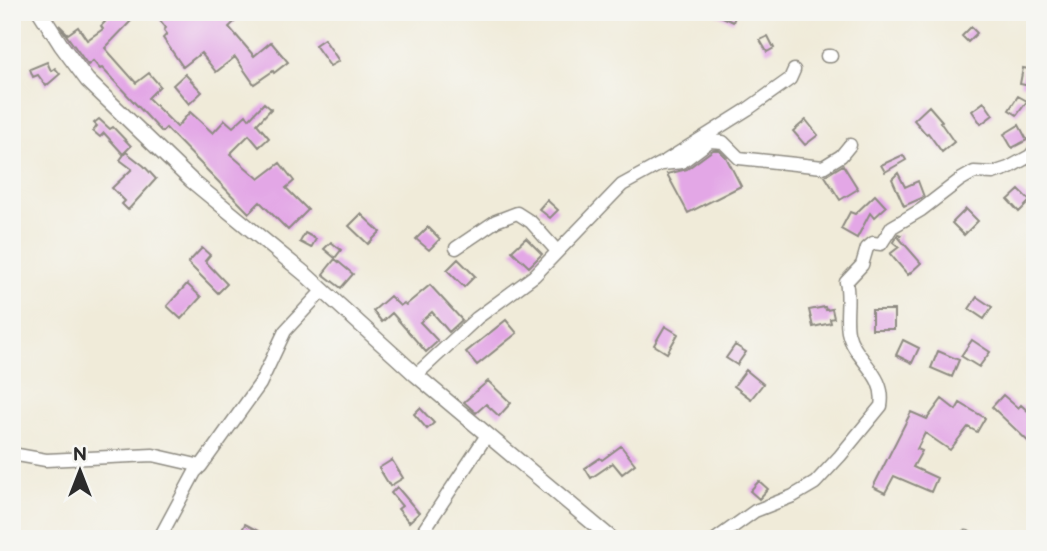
<svg xmlns="http://www.w3.org/2000/svg" width="1047" height="551" font-family="'Balsamiq Sans',sans-serif">
	<style>
		.building { fill: #e3a7e6 }
		.lines { fill: none; stroke-linecap: round; stroke-linejoin: round }
		.minor-casing { stroke: #8e8b82; stroke-width: 15 }
		.major-casing { stroke: #8e8b82; stroke-width: 17 }
		.minor { stroke: #fff; stroke-width: 12 }
		.major { stroke: #fff; stroke-width: 14 }
	</style>
	<rect width="100%" height="100%" fill="#f6f6f2"/>
	<filter id="ink" filterUnits="userSpaceOnUse"><feTurbulence type="fractalNoise" baseFrequency=".0143" numOctaves="2"/><feDisplacementMap in="SourceGraphic" scale="14" xChannelSelector="R" yChannelSelector="G"/><feConvolveMatrix kernelMatrix="1 2 1 2 8 2 1 2 1" color-interpolation-filters="sRGB"/></filter>
	<filter id="wash" filterUnits="userSpaceOnUse"><feTurbulence type="fractalNoise" baseFrequency=".00686" numOctaves="4" result="noise"/><feDisplacementMap in="SourceGraphic" scale="28" xChannelSelector="R" yChannelSelector="G"/><feGaussianBlur stdDeviation="1.57" result="paint"/><feColorMatrix in="noise" values="0 0 0 0 0 0 0 0 0 0 0 0 0 0 0 0 0 1.4 0 .05"/><feComposite in="paint" operator="in"/></filter>
	<g filter="url(#wash)">
		<rect width="100%" height="100%" fill="#f0ebd9"/>
		<g id="blocks">
			<path class="building" d="M112,12h10l9,9 -26,27 31,35 13,-10 11,13 -12,12 29,29 13,-15 23,21 12,-13 8,7 13,-12 3,4 15,-16 7,6 -14,15 12,14 -10,9 -10,-12 -19,19 29,25 21,-16 14,18 -8,7 22,22 -20,20 -28,-28 -11,11 -83,-85 -4,4 -60,-64 -2,1 -7,-8 -5,4 -29,-40 9,9 10,-7 9,13 16,-11 -2,-3 4,-4 -1,-1z
				M154,12h91l-16,15 25,29 17,-14 17,20 -14,11 -1,-2 -19,13 -19,-27 -19,15 -15,-19 -18,14 -20,-29 4,-4 -3,-4 2,-2z
				M712,12h25l-4,10z
				M971,27l6,6 -9,9 -6,-6z
				M768,36l6,12 -7,4 -7,-12z
				M324,39l15,22 -9,5 -15,-21z
				M47,62l4,9 4,-3 5,6 -14,12 -8,-11 -5,2 -3,-8z
				M1023,68l12,2v17l-15,-3z
				M185,74l17,18 -13,12 -16,-19z
				M1018,96l9,5 -10,14 -8,-5z
				M984,102l9,13 -12,9 -9,-13z
				M929,106l13,15 -2,1 14,20 -12,10 -14,-19 -2,1 -12,-14z
				M99,119l11,10 3,-2 18,19 -8,8 -19,-21 -4,4 -7,-6 4,-5 -3,-3z
				M806,120l12,15 -13,10 -12,-14z
				M1019,125l8,15 -15,8 -8,-14z
				M713,150h6l7,7 15,29 -53,27 -21,-39 20,-5z
				M126,152l18,14 12,13 -28,31 -6,-6 3,-3 -13,-13 20,-19 -12,-9z
				M903,155l3,5 -21,12 -4,-7z
				M843,165l15,24 -18,11 -15,-24z
				M898,173l7,14 13,-6 6,16 -20,9 -12,-27z
				M1019,190l11,11 -11,11 -11,-12z
				M875,195l11,12 -12,11 -4,-5 -13,25 -16,-9 9,-17 5,2z
				M547,200l11,10 -8,8 -11,-9z
				M966,209l12,12 -14,14 -12,-12z
				M361,214l19,18 -12,12 -19,-18z
				M428,227l12,12 -11,11 -13,-11z
				M305,233l11,6 -5,9 -11,-6z
				M898,234l3,1 -2,3 22,25 -13,12 -18,-21 9,-7 -6,-5z
				M526,238l16,16 -13,13 -17,-16z
				M331,242l10,8 -6,8 -11,-9z
				M202,248l8,7 -5,6 22,23 -9,9 -30,-30z
				M335,259l18,15 -12,14 -18,-14z
				M458,259l17,17 -11,11 -17,-17z
				M187,284l14,13 -20,22 -14,-13z
				M430,285l32,35 -13,12 -17,-20 -12,10 18,19 -12,11 -34,-39 -10,9 -9,-11 17,-15 10,10 4,-3 2,2z
				M977,297l15,10 -8,12 -15,-10z
				M825,307l1,3 6,-1 2,9 -4,1 1,4 -18,4 -4,-17z
				M872,310h22v19h-22z
				M506,320l11,13 -40,32 -11,-13z
				M665,326l13,8 -11,19 -13,-8z
				M903,340l16,8 -7,15 -16,-8z
				M972,340l18,12 -11,15 -18,-11z
				M735,345l11,7 -9,13 -11,-7z
				M938,351l21,9 -7,17 -21,-9z
				M746,370l17,14 -12,15 -17,-13z
				M488,381l23,22 -12,13 -13,-12 -10,9 -12,-11z
				M1003,395l15,13 3,-3 10,9 -2,3 6,6v25l-43,-41z
				M942,399l14,11 4,-7 25,15 -8,14 -9,-5 -18,23 -25,-17 -8,16 5,2 -9,16 24,11 -6,14 -37,-16 -9,17 -12,-6 38,-75 16,7z
				M420,408l14,15 -7,6 -13,-15z
				M621,446l14,18 -13,10 -9,-11 -22,15 -6,-10 15,-10 2,2z
				M392,460l11,18 -13,8 -11,-18z
				M759,481l9,8 -9,10 -9,-8z
				M397,487l22,26 -10,9 -11,-13 4,-3 -11,-13z
				M245,524l13,7 -4,7 -13,-6z"/>
		</g>
	</g>
	<g filter="url(#ink)">
		<use href="#blocks" fill-opacity="0" stroke="#8e8b82" stroke-width="2"/>
		<g class="lines">
			<defs>
				<path id="minor" d="M827,56h4
					M662,164l20,-2 28,-21 13,1 16,16 84,9 18,-11 9,-11
					M456,248l40,-27 21,-8 14,9 26,29
					M416,375l61,-57 57,-42 88,-91 42,-23 84,-53 42,-30 4,-9
					M12,454l34,6 107,-5 48,11 59,-82 25,-53 38,-41
					M159,539l36,-67 6,-6
					M418,539l69,-104
					M716,539l39,-28 38,-15 22,-13 25,-27 41,-50c6,-32 -27,-46 -33,-74 -3,-17 2,-34 -2,-50l16,-17 5,-17 6,-5 8,1 11,-17 29,-17 39,-30 14,-8 19,1 15,-5 22,-12 5,-6
					M964,539l2,-2"/>
				<path id="major" d="M40,12l21,33 26,35 105,101 113,93 111,101 196,164"/>
			</defs>
			<use href="#minor" class="minor-casing"/>
			<use href="#major" class="major-casing"/>
			<use href="#minor" class="minor"/>
			<use href="#major" class="major"/>
		</g>
	</g>
	<rect width="1047" height="551" fill="none" stroke="#f6f6f2" stroke-width="42"/>
	<g transform="translate(80 471)" stroke="#f6f6f2" stroke-width="5" paint-order="stroke">
	<path d="M0-5L12 26L0 18L-12 26Z" fill="#2b2b2b"/>
	<text y="-10" font-size="19" font-weight="bold" text-anchor="middle" fill="#2b2b2b">N</text>
	</g>
</svg>
